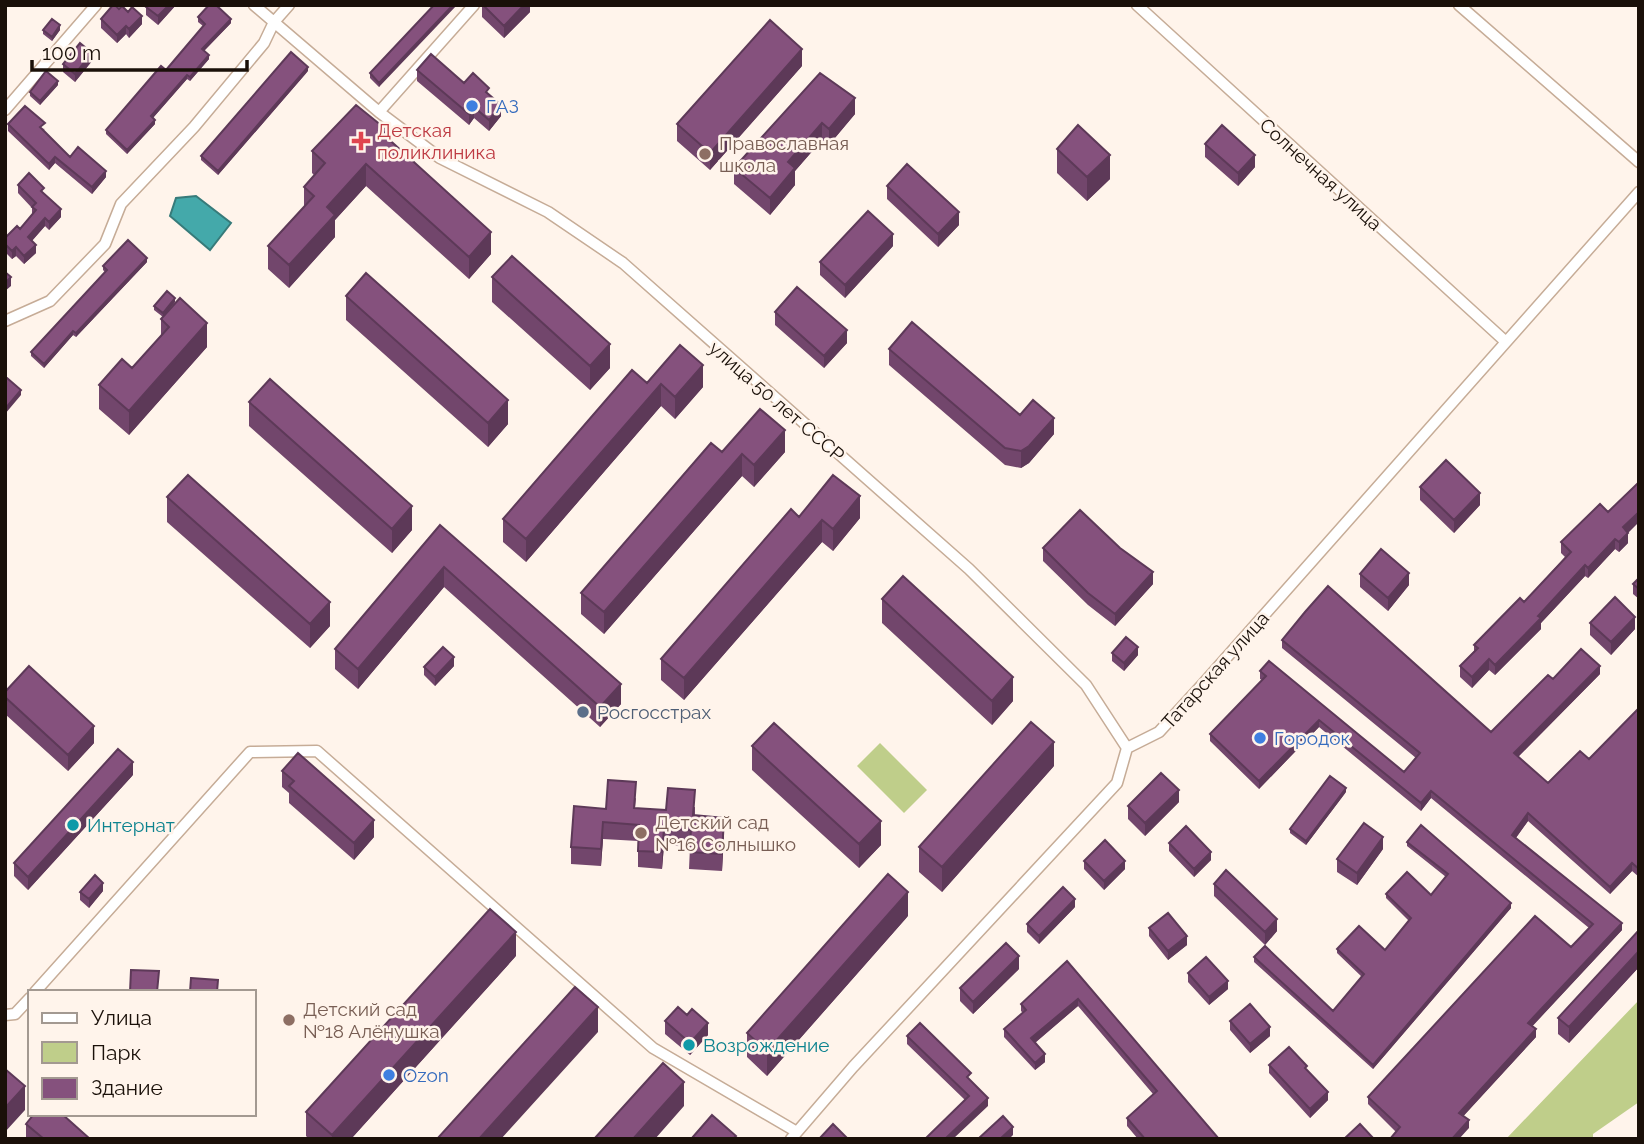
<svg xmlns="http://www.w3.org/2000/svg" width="1644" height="1144" font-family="Raleway,sans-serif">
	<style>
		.green { fill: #bfce8a }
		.water { fill: #44a9aa; stroke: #377b7a; stroke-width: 2 }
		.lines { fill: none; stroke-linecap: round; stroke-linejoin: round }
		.street-casing { stroke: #c6ac97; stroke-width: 13 }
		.street { stroke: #fff; stroke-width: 10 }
		.wall { fill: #72466c }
		.shaded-wall { fill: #5d3958 }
		.building { fill: #85517d; stroke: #5d3958; stroke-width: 2 }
		.shop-dot { fill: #3f7fe0; stroke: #fff4eb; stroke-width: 2.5 }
		.health-dot { fill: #e0444e; stroke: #fff4eb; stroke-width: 2.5 }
		.education-dot { fill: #8d6e63; stroke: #fff4eb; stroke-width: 2.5 }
		.service-dot { fill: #5c6f8a; stroke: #fff4eb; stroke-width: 2.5 }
		.culture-dot { fill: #0f9aa8; stroke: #fff4eb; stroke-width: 2.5 }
		.labels { text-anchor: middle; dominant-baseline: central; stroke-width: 5; stroke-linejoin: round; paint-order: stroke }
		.shop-label { font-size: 19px; fill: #366cbe; stroke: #fff4eb; text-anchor: start }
		.health-label { font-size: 19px; fill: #be3a42; stroke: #fff4eb; text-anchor: start }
		.education-label { font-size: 19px; fill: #785e54; stroke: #fff4eb; text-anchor: start }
		.street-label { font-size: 19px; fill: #1a1009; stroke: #fff4eb }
		.service-label { font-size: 19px; fill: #4e5e75; stroke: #fff4eb; text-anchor: start }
		.culture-label { font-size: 19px; fill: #0d838f; stroke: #fff4eb; text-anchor: start }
	</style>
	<rect width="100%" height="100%" fill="#fff4eb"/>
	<path class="green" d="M880,743l47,47 -23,23 -47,-47z
		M1639,1000v102l-46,32v5h-87z"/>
	<path class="water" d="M196,196l35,27 -21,27 -40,-34 6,-18z"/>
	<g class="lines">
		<defs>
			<path id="street" d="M254,5l125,107 61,46 108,54 75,51 346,306 117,116 41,63
				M1137,5l369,337
				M1459,5l180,157
				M5,110l91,-105
				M379,112l95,-107
				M5,321l45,-20 55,-57 16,-40 73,-77 70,-84 10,-21 15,-17
				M35,992l215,-240 67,-1 336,297 144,84
				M5,1015l10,-1 15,-16
				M791,1139l62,-72 264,-284 10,-35 32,-16 44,-48 436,-492"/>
		</defs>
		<use href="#street" class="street-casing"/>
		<use href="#street" class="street"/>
	</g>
	<path class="wall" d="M147,5h29l-18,20 -12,-10v-8z
		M434,5l-55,82 -9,-9v-5z
		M482,5h48v7l-26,26 -22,-21z
		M119,9l23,15 -13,14 -3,-4 -9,9 -16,-15v-9z
		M198,17l33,6 -27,28 5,8 -19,22 -3,-2 -34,39 2,6 -28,30 -21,-20v-4l60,-60 37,-44 -5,-4z
		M43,30h17l-8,11 -9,-7z
		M92,61l-17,21 -12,-10v-8z
		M802,66l-92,104 -33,-29v-17z
		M417,70l47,13 25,12 12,21 -12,15 -15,-13 -5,7 -52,-44z
		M308,71l-90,104 -17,-15v-4z
		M820,73l35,41 -26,31 -7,-5 -27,31v14l-25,30 -36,-31v-16z
		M58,85l-18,20 -10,-9v-4z
		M8,124l37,5 -2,1 27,27 36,20 -14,17 -37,-31 -6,7 -41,-39z
		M387,138l104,116 -22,25 -103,-93 -31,34v17l-46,51 -21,-19v-23l36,-39v-20l10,-12 -2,-2v-22z
		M1205,144l50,23 -17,19 -33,-29z
		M1057,149l53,30 -23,22 -30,-28z
		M18,185l26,9 17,23 -12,13 -4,-4 -13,15 4,12 -12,11 -8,-8 -4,3 -7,-7v-14l15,-9 12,-15v-6l-14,-15z
		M887,186l72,39 -21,22 -51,-48z
		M893,246l-48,52 -25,-23v-13z
		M147,262l-71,75 -3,-2 -29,33 -13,-12v-4l74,-80 -2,-2v-4z
		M492,277l118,91 -20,22 -98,-88z
		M346,296l162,128 -20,23 -142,-127z
		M175,302l-12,15 -9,-7v-4z
		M775,312l72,31 -23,25 -49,-43z
		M161,319l46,28 -78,88 -30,-26v-24l33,-17 29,-32z
		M889,349l165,85 -25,29 -8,5 -16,-3 -116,-100z
		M647,383l56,4 -28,32 -14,-13 -135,156 -23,-20v-23z
		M249,402l163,128 -20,23 -143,-127z
		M722,452h63l-31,35 -12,-11 -138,158 -23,-20v-21z
		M1420,487l60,18 -26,28 -34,-33z
		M167,497l163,129 -20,22 -143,-126z
		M799,517l61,1 -27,33 -11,-9 -138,158 -23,-20v-21z
		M440,525l181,179 -21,23 -156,-140 -86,102 -23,-20v-20z
		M1628,533v10l-9,9 -4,-3 -27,29 -3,-2 -44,47v6l-46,46 -6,-5 -17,18 -12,-11v-11l14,-15v-6l50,-43 41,-45 -4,-4v-11z
		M1043,548l110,36 -38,42 -27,-21 -45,-44z
		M1360,574l49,11 -21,26 -28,-24z
		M1639,578v21l-6,-5v-10z
		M882,599l131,102 -21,24 -110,-102z
		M1590,623l45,6 -24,26 -21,-20z
		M1282,640l209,92 62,-53 47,-5 -82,83 30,26 41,-24 50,-51v169l-7,-6 -22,23 -82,-73 -12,17 106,92 -90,96 4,11 -73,79 6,12 -73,4 -28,-28v-7l203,-150 18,-19 -158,-130 -10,13 -102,-84 -60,62 -49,-48v-7l52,-54 -2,-1v-8l144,101 12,-14 -134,-110z
		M1112,653l26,2 -14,16 -12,-10z
		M454,666l-19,20 -11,-11v-8z
		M5,692l89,51 -26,28 -63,-57z
		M752,746l129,99 -22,23 -107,-98z
		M1054,766l-112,126 -23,-20v-25z
		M282,771l92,66 -20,23 -65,-57v-10l-7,-6z
		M133,775l-105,115 -14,-14v-13z
		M1346,792l-40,53 -16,-12v-4z
		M636,798l-1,10 31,2 29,-3v8l29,19 -2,37 -33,-2 1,-22 -26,-2 -2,24 -24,-2v-26l-35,-2 -2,27 -30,-2v-17l35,-38z
		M1179,802l-34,34 -17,-17v-13z
		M1407,842l104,66 -138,161 -119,-107v-5l79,54 29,-34 -25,-24v-4l48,1 24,-29 -23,-23v-4l45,1 15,-18 -39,-31z
		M1169,843l42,17 -17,17 -25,-26z
		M1383,849l-26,36 -20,-13v-13z
		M1084,861l41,8 -21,21 -20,-21z
		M1214,884l63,47 -12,14 -51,-49z
		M103,891l-14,17 -9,-8v-8z
		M1075,907l-36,37 -12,-12v-8z
		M908,916l-141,160 -20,-19v-24z
		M1149,928l38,17 -19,15 -19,-24z
		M1639,930v37l-70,76 -11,-9v-16z
		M516,956l-165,183h-42l-3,-3v-24z
		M1067,961l152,178h-81l-11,-13v-8l26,-24 -75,-88 -43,37 10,19 -10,8 -31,-33v-8l19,-16 -2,-2v-7z
		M1019,969l-46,45 -13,-13v-13z
		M1188,973l40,16 -19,16 -21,-23z
		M687,1015l21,20 -18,20 -25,-21v-13z
		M1230,1021l40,15 -20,17 -20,-23z
		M907,1036l64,45 17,25 -23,-6 -58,-56z
		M1269,1065l38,5 21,30 -18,18 -41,-45z
		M26,1124l64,15h-64z"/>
	<path class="shaded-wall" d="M169,5h7l-18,20v-9z
		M453,5h4l-78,82v-4z
		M524,5h6v7l-26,26v-12z
		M142,16v8l-13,14v-9z
		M231,19v4l-29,30v-4z
		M60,25v5l-8,11v-4z
		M126,26v8l-9,9v-8z
		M802,49v17l-92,104v-17z
		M92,53v8l-17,21v-8z
		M209,55v4l-19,22v-4z
		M308,67v4l-90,104v-4z
		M187,75v4l-36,41v-4z
		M58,81v4l-18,20v-4z
		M855,98v16l-26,31v-16z
		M501,105v11l-12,15v-11z
		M474,107v11l-5,7v-11z
		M155,120v4l-28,30v-4z
		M822,123v17l-27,31v14l-25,30v-17l18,-36z
		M1110,155v24l-23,22v-24z
		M1255,155v12l-17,19v-13z
		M55,157v6l-6,7v-6z
		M366,164v22l-31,34v17l-46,51v-23l38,-58z
		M106,171v6l-14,17v-7z
		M61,209v8l-12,13v-8z
		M959,212v13l-21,22v-13z
		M45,218v8l-17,19v-8z
		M491,232v22l-22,25v-22z
		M893,234v12l-48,52v-13z
		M36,245v8l-12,11v-8z
		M16,247v9l-4,3v-8z
		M147,258v4l-71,75v-4z
		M11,277v9l-6,5v-8z
		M175,298v4l-12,15v-4z
		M207,323v24l-78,88v-24z
		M847,330v13l-23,25v-12z
		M73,331v4l-29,33v-4z
		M610,344v24l-20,22v-24z
		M703,365v22l-28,32v-22z
		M661,384v22l-135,156v-23z
		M21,390v5l-16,19v-5z
		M508,400v24l-20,23v-24z
		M1054,418v16l-25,29 -8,5v-17z
		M785,430v22l-31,35v-22z
		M742,454v22l-138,158v-22z
		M1480,493v12l-26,28v-13z
		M860,496v22l-27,33v-22z
		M412,506v24l-20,23v-24z
		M1639,512v10l-11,11v10l-9,9v-10l4,-15z
		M822,520v22l-138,158v-22z
		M1615,539v10l-27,29v-10z
		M1585,565v11l-44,47v6l-46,46v-10l43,-49z
		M444,567v20l-86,102v-20z
		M1153,572v12l-38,42v-12z
		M1409,573v12l-21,26v-13z
		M330,602v24l-20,22v-24z
		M1635,617v12l-24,26v-13z
		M1138,647v8l-14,16v-8z
		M454,657v9l-19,20v-9z
		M1489,659v11l-17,18v-11z
		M1600,666v8l-86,87v-8z
		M1013,677v24l-21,24v-24z
		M621,684v20l-21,23v-20z
		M1319,720v7l-60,62v-8z
		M94,726v17l-26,28v-16z
		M1054,742v24l-112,126v-25z
		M133,762v13l-105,115v-13z
		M1346,788v4l-40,53v-4z
		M1179,790v12l-34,34v-13z
		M1431,791v7l-10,13v-8z
		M1528,813v8l-16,22v-8z
		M724,818v16l-2,37v-17z
		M374,820v17l-20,23v-17z
		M881,821v24l-22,23v-24z
		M603,822v17l-2,27v-17z
		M664,829v16l-2,24v-17z
		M1383,837v12l-26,36v-12z
		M1211,852v8l-17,17v-8z
		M1125,861v8l-21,21v-9z
		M1632,863v8l-22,23v-7z
		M103,883v8l-14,17v-9z
		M908,892v24l-141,160v-25z
		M1075,899v8l-36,37v-8z
		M1511,903v5l-138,161v-4z
		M1277,919v12l-12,14v-13z
		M1622,923v7l-94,101v-8z
		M516,932v24l-165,183h-19v-4z
		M1187,936v9l-19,15v-9z
		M1639,951v16l-70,76v-16z
		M1019,956v13l-46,45v-12z
		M1228,981v8l-19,16v-8z
		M1078,999v7l-47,40v-8z
		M598,1007v25l-97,107h-22z
		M708,1023v12l-18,20v-12z
		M1270,1027v9l-20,17v-9z
		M1536,1029v8l-77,84v-8z
		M1045,1054v8l-10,8v-7z
		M684,1082v24l-29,33h-22z
		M25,1086v24l-20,22v-24z
		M1328,1092v8l-18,18v-9z
		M988,1098v8l-35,33h-8z
		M1469,1120v8l-10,11h-7z
		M1013,1127v8l-4,4h-9z"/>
	<path class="building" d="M113,5h2l4,4 3,-3 6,6 4,-5 10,9 -13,13 -3,-3 -9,9 -16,-16z
		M147,5h22l-11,11 -12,-9z
		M209,5h7l15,14 -29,30 7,6 -19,22 -3,-2 -36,41 4,4 -28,30 -21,-20 55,-64 5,4 39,-46 -7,-7z
		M434,5h19l-74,78 -9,-10z
		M483,5h41l-20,21z
		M52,19l8,6 -8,12 -9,-7z
		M770,20l32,29 -92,104 -33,-29z
		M80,43l12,10 -17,21 -12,-10z
		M291,52l17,15 -90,104 -17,-15z
		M431,54l33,29 9,-10 16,15 -3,4 15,13 -12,15 -15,-13 -5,7 -52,-44z
		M46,71l12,10 -18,20 -10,-9z
		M820,73l35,25 -26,31 -7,-6 -34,39 7,6 -25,30 -36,-30z
		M356,105l31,25 -4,4 108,98 -22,25 -103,-93 -39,43 8,8 -46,50 -21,-19 46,-50 -10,-9 21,-24 -13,-12z
		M25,106l20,17 -5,4 30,30 8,-10 28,24 -14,16 -37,-30 -6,7 -41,-40z
		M1078,125l32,30 -23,22 -30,-28z
		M1222,125l33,30 -17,18 -33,-29z
		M907,164l52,48 -21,22 -51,-48z
		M29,173l15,15 -3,3 20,18 -12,13 -4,-4 -17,19 8,8 -12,11 -8,-9 -4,4 -7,-7v-6l12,-12 3,3 16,-19 -4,-3 4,-4 -18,-18z
		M868,211l25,23 -48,51 -25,-23z
		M128,240l19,18 -71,75 -3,-2 -29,33 -13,-12 76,-82 -4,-4z
		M512,256l98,88 -20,22 -98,-89z
		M5,272l6,5 -6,6z
		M366,273l142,127 -20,23 -142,-127z
		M797,287l50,43 -23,26 -49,-44z
		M167,291l8,7 -12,15 -9,-7z
		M180,298l27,25 -78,88 -30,-26 23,-26 10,9 37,-41 -8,-8z
		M912,322l108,93 13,-15 21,18 -25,28 -8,5 -16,-3 -116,-99z
		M680,345l23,20 -28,32 -14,-13 -135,155 -23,-20 129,-149 15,13z
		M7,378l14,12 -16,19v-29z
		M270,379l142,127 -20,23 -143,-127z
		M760,409l25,21 -31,35 -12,-11 -138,158 -23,-19 130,-150 11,9z
		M1446,460l34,33 -26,27 -34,-33z
		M188,475l142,127 -20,22 -143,-127z
		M833,475l27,21 -27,33 -11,-9 -138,158 -23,-19 130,-150 8,8z
		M1639,482v30l-16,15 5,6 -9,9 -4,-3 -27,29 -3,-3 -47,51 3,2 -46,47 -6,-6 -17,18 -12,-11 18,-18 -4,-3 46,-47 4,4 47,-50 -10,-10 39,-38 8,8z
		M1080,510l40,38 33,24 -38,42 -27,-21 -45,-45z
		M440,525l181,159 -21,23 -156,-140 -86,102 -23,-20z
		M1381,549l28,24 -21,25 -28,-24z
		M903,576l110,101 -21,24 -110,-102z
		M1639,578v11l-6,-5z
		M1328,586l163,146 57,-57 5,4 28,-30 19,17 -86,87 34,30 32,-32 9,8 50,-51v161l-7,-6 -22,24 -82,-74 -16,22 110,88 -94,100 8,6 -77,84 10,7 -17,19h-62l10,-12 -32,-30 167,-181 36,31 22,-23 -162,-133 -10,12 -102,-83 -60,61 -49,-47 56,-58 -6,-5 9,-10 135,111 16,-19 -138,-113 23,-28z
		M1615,597l20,20 -24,25 -21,-19z
		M1126,637l12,10 -14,16 -12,-10z
		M443,647l11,10 -19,20 -11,-10z
		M29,666l65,60 -26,29 -63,-58v-5z
		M1031,722l23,20 -112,125 -23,-20z
		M774,723l107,98 -22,23 -107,-98z
		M118,749l15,13 -105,115 -14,-14z
		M298,753l76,67 -20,23 -65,-57 5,-5 -12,-10z
		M1161,773l18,17 -34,33 -17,-17z
		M1330,776l16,12 -40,53 -16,-12z
		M608,780l28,2 -2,26 32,2 2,-22 27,2 -2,25 31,3 -2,36 -33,-2 2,-22 -27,-1 -2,23 -24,-1 1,-26 -36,-3 -2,27 -30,-2 3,-41 32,3z
		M1364,823l19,14 -26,36 -20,-14z
		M1421,825l90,78 -138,162 -119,-108 11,-11 68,65 31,-37 -27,-25 22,-23 26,24 26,-32 -25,-24 21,-22 24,23 17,-21 -41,-32z
		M1186,826l25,26 -17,17 -25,-26z
		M1105,840l20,21 -21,20 -20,-20z
		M1226,870l51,49 -12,13 -51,-48z
		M888,874l20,18 -141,159 -20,-18z
		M95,875l8,8 -14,16 -9,-7z
		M1063,887l12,12 -36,37 -12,-12z
		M490,909l26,23 -184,203 -26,-23z
		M1168,913l19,23 -19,15 -19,-23z
		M1639,930v21l-70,76 -11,-9z
		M1006,943l13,13 -46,46 -13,-14z
		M1206,957l22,24 -19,16 -21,-24z
		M1067,961l152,178h-74l-18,-21 30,-27 -79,-92 -47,39 14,16 -10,9 -31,-34 22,-19 -5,-6z
		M131,970l28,1 -2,21h-27z
		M191,978l27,2 -1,12h-27z
		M575,987l23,20 -119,132h-42z
		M1250,1004l20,23 -20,17 -20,-23z
		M678,1007l9,8 5,-6 16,14 -18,20 -25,-22z
		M920,1023l51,50 -4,4 21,21 -43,41h-20l44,-43 -62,-60z
		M1289,1047l18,19 -2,2 23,24 -18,17 -41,-44z
		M663,1063l21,19 -51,57h-39z
		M5,1069l20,17 -20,22z
		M34,1114h28l28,25h-46l-18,-15z
		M712,1115l24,21 -3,3h-40l-1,-1z
		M1003,1116l10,11 -13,12h-22z
		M833,1124l15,15h-29z
		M1360,1124l14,15h-30z"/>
	<g class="shop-dot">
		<circle cx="472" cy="106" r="7"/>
		<circle cx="1260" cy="738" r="7"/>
		<circle cx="389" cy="1075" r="7"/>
	</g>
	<path class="health-dot" d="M357.5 130.5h7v7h7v7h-7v7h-7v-7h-7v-7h7z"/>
	<g class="education-dot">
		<circle cx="705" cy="154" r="7"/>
		<circle cx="641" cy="833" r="7"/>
		<circle cx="289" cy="1020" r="7"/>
	</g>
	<circle class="service-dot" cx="583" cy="712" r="7"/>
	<g class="culture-dot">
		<circle cx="73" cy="825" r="7"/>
		<circle cx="689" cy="1045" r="7"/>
	</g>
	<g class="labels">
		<g class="shop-label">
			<text x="486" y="106">ГАЗ</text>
			<text x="1274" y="738">Городок</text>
			<text x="403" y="1075">Ozon</text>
		</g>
		<g class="health-label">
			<text x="377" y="130">Детская<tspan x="377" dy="22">поликлиника</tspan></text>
		</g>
		<g class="education-label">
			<text x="719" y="143">Православная<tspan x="719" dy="22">школа</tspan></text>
			<text x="655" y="822">Детский сад<tspan x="655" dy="22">№16 Солнышко</tspan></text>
			<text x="303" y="1009">Детский сад<tspan x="303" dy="22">№18 Алёнушка</tspan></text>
		</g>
		<g class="street-label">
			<text transform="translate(1321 174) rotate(42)">Солнечная улица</text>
			<text transform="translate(777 401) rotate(41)">улица 50 лет СССР</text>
			<text transform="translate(1215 670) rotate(-48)">Татарская улица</text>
		</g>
		<g class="service-label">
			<text x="597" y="712">Росгосстрах</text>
		</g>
		<g class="culture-label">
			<text x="87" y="825">Интернат</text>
			<text x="703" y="1045">Возрождение</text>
		</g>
	</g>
	<rect width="1644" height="1144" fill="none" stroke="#1a1009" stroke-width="14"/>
	<rect x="28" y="990" width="228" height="126" fill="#fff4eb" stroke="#a39991" stroke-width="2"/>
	<rect x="42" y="1013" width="35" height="10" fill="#ffffff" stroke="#a39991" stroke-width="2"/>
	<text x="91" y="1025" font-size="21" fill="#1a1009">Улица</text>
	<rect x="42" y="1042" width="35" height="21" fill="#bfce8a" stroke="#a39991" stroke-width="2"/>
	<text x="91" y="1060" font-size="21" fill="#1a1009">Парк</text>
	<rect x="42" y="1078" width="35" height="21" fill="#85517d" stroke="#a39991" stroke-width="2"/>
	<text x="91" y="1095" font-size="21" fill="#1a1009">Здание</text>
	<path d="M32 60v10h215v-10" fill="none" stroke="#1a1009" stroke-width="3.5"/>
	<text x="42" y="60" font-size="21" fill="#1a1009" stroke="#fff4eb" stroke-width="5" paint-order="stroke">100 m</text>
</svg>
